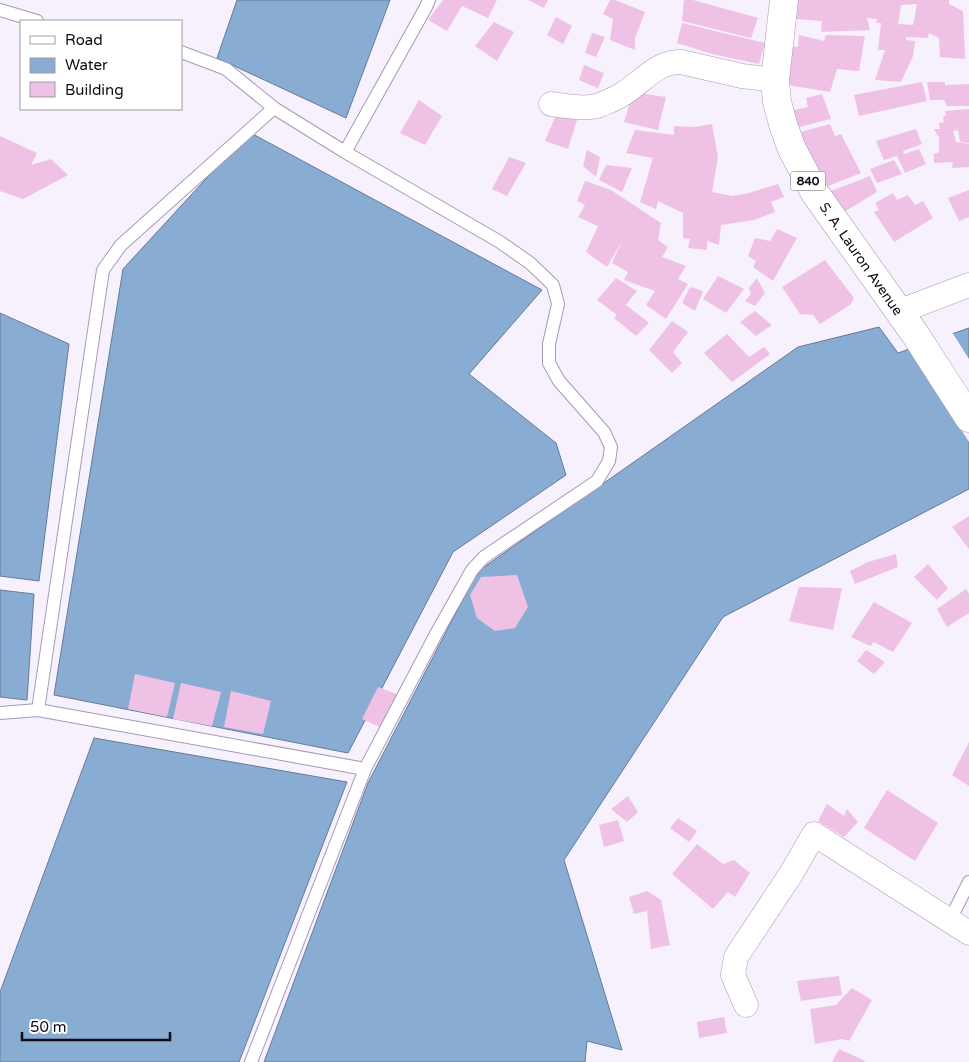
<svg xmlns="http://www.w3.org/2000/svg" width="969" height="1062" font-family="'Varela Round',sans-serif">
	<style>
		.water { fill: #89acd2; stroke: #657b99 }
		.pier { fill: #f7f0fd }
		.building { fill: #efc2e5; fill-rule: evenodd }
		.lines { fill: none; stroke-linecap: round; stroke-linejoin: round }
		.service-casing { stroke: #a899b7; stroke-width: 14 }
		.minor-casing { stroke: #a899b7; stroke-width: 25 }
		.trunk-casing { stroke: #a899b7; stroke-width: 29 }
		.service { stroke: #fff; stroke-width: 12 }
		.minor { stroke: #fff; stroke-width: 24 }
		.trunk { stroke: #fff; stroke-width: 28 }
		.labels { text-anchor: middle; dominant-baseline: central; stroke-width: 4; stroke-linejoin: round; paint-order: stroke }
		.shield { fill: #fff; stroke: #58545b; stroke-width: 1 }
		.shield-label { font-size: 12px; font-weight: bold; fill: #100a15 }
		.street-label { font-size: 14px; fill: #100a15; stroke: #fff }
	</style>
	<rect width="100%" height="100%" fill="#f7f0fd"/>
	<path class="water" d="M237,0h153l-44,118 -129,-60z
		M249,132l293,158 -73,84 87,69 10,32 -113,77 -105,201 -294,-58 69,-426z
		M0,313l69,31 -30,237 -39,-5z
		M879,327l19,26 71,-25v161l-246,128 -159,243 58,190 -35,-9 -2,21h-321l104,-279 109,-211 321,-225z
		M0,590l34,4 -7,106 -27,-3z
		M94,738l253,44 -108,280h-239v-70z"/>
	<path class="pier" d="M952,332l17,27v83l-61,-95z"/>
	<path class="building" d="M443,0h54l-9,18 -26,-12 -15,25 -19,-11z
		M528,0h20l-4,8z
		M610,0h5l30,12 -10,26v12l-25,-10 3,-21 -10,-5z
		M684,0h9l65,18 -7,20 -69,-17z
		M796,0h153v4l14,7 2,48 -25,-2 -1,-19 -10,-5 -1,5 -22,-1v3l9,1 -2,15 -12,26 -26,-2 10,-30h-7l3,-27h-5l1,-4 -10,-1 3,12 -49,2 1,-11 -26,-2zM917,4l-4,21 -15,-1 3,-19z
		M556,17l16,9 -9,18 -16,-9z
		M494,22l20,10 -17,29 -22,-15z
		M682,23l83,20 -6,21 -47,-10 -35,-11z
		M592,33l13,4 -9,20 -11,-4z
		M799,35l25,6 2,-6 39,1 -6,35 -22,-2 -7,23 -42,-7 3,-39 7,1z
		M584,65l20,8 -6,15 -19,-8z
		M922,82l5,19 -68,15 -5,-21z
		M927,82h18v3l24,-1v22h-22l-3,-6h-14z
		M633,92l33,5 -8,33 -34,-8z
		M822,94l9,25 -36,9 -5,-17 18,-4 -2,-9z
		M419,100l23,16 -17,29 -25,-12z
		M969,109v34l-9,-1 -2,-12 -5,1 3,11 13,2v23l-17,1 1,-6 -19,1v-9l5,-2v-14l-5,-9h6l-1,-6 5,-1 -1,-5 3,-2 -1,-4z
		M556,115l21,5 -9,29 -23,-8z
		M712,124l6,33 -6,35 20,4 13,-2 33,-10 6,13 -13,5 4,10 -21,8 -33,5 -2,20 -12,-4v9l-19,-2 2,-9 -7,-1v-25l-25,-12 -2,8 -16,-7 13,-44 -27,-5 9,-23 39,5v-9l20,1z
		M830,124l5,12 6,-2 20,39 -38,15 -26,-55z
		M916,129l6,15 -19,7 1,3 15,-5 7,15 -21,9 -8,-17 -13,4 -8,-19z
		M0,136l37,17 -6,12 20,-6 17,16 -45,24 -23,-8z
		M587,150l13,7 -4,20 -13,-11z
		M509,157l17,6 -19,33 -15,-7z
		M894,160l8,14 -25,9 -7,-14z
		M606,165l26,3 -10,24 -23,-12z
		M870,176l7,16 -38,23 -13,-22z
		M585,181l26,9 50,33 -3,17 10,7 -6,10 24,9 -8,13 10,5 -22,35 -20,-14 9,-14 -31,-11 4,-8 -16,-9 10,-22 -15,26 -21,-15 12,-26 -20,-9 7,-12 -8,-4z
		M969,190v27l-10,4 -11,-23z
		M893,193l4,7 11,-5 7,10 8,-4 10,17 -39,24 -20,-30 5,-2 -4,-7z
		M777,229l20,9 -24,43 -20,-14 3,-6 -8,-5 7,-18 15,3z
		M825,260l29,38 -4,7 -30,19 -7,-9 -13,-1 -18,-27z
		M718,276l26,13 -18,24 -23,-14z
		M616,278l21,13 -15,19 4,-5 23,18 -13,13 -22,-18 3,-3 -20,-15z
		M757,278l8,15 -10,13 -10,-5 6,-7 -2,-6z
		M690,287l13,4 -8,20 -13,-8z
		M755,311l17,14 -16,11 -16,-14z
		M672,321l16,11 -15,20 9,11 -10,10 -23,-23z
		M727,334l22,23 15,-10 6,7 -38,28 -28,-29z
		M969,516v33l-17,-22z
		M896,554l2,13 -43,17 -5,-13 18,-9z
		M928,564l20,24 -11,12 -23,-23z
		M517,575l11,32 -13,21 -20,3 -18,-13 -7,-23 11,-18z
		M799,587l43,1 -9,42 -44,-9z
		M966,589l3,5v19l-22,14 -10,-18z
		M874,602l38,21 -19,29 -19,-10 -4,4 -19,-9z
		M866,650l19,12 -11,12 -17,-13z
		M135,674l40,9 -8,34 -39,-8z
		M181,683l40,9 -9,34 -39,-7z
		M378,687l21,8 -15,34 -22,-10z
		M231,691l40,10 -8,33 -39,-7z
		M969,742v44l-17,-11z
		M887,790l51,33 -23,38 -51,-33z
		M628,796l10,16 -11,10 -16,-13z
		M827,804l17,12 3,-7 11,13 -14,15 -26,-16z
		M678,818l19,13 -8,11 -19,-14z
		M618,820l6,21 -20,6 -5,-22z
		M697,844l26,20 11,-4 16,13 -15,24 -7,-5 -15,17 -41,-35z
		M647,891l14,9 9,45 -19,4 -4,-38 -13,3 -5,-17z
		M839,976l3,19 -41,6 -4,-20z
		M852,988l20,12 -23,41 -7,-2 -27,5 -5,-35 26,-4z
		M724,1017l3,16 -28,5 -2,-16z
		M839,1049l26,12 -1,1h-32z"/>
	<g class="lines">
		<defs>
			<path id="service" d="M0,10l37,11
				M181,52l45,17 48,39 71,44 155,90 30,21 23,22 5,19 -9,40v19l10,18 45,51 7,15 -2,14 -12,20 -113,76 -12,13 -36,64 -71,135 -114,293
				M345,152l81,-145 3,-7
				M38,710l65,-440 18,-25 153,-137
				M0,713l38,-3 327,59
				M950,920l19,-38"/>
			<path id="minor" d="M551,104c16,2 33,6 49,1 7,-3 15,-6 21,-10 20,-11 35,-34 60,-33l61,14 33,4
				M898,312l71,-27
				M746,1005l-13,-30 3,-18 55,-83 23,-40 155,99"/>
			<path id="trunk" d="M784,0l-9,80 2,22 6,22 8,23 24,46 100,141 54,84"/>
		</defs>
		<use href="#service" class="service-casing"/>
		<use href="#minor" class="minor-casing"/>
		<use href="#trunk" class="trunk-casing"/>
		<use href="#service" class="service"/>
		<use href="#minor" class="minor"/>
		<use href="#trunk" class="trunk"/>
	</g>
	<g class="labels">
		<rect class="shield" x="790.5" y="171.5" width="35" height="19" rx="4"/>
		<g class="shield-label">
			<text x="808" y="181">840</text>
		</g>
		<g class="street-label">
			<text transform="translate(861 259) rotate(55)">S. A. Lauron Avenue</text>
		</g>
	</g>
	<rect x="20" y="20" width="162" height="90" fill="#ffffff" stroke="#9f9da1"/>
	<rect x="30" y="36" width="25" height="8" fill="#ffffff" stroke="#9f9da1"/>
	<text x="65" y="45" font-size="15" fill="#100a15">Road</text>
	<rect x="30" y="58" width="25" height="15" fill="#89acd2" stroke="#9f9da1"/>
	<text x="65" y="70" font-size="15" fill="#100a15">Water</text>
	<rect x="30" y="82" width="25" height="15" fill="#efc2e5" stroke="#9f9da1"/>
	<text x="65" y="95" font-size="15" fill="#100a15">Building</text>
	<path d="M22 1032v8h148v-8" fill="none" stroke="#100a15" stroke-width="2.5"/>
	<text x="30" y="1032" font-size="15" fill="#100a15" stroke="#ffffff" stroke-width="4" paint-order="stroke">50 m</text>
</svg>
